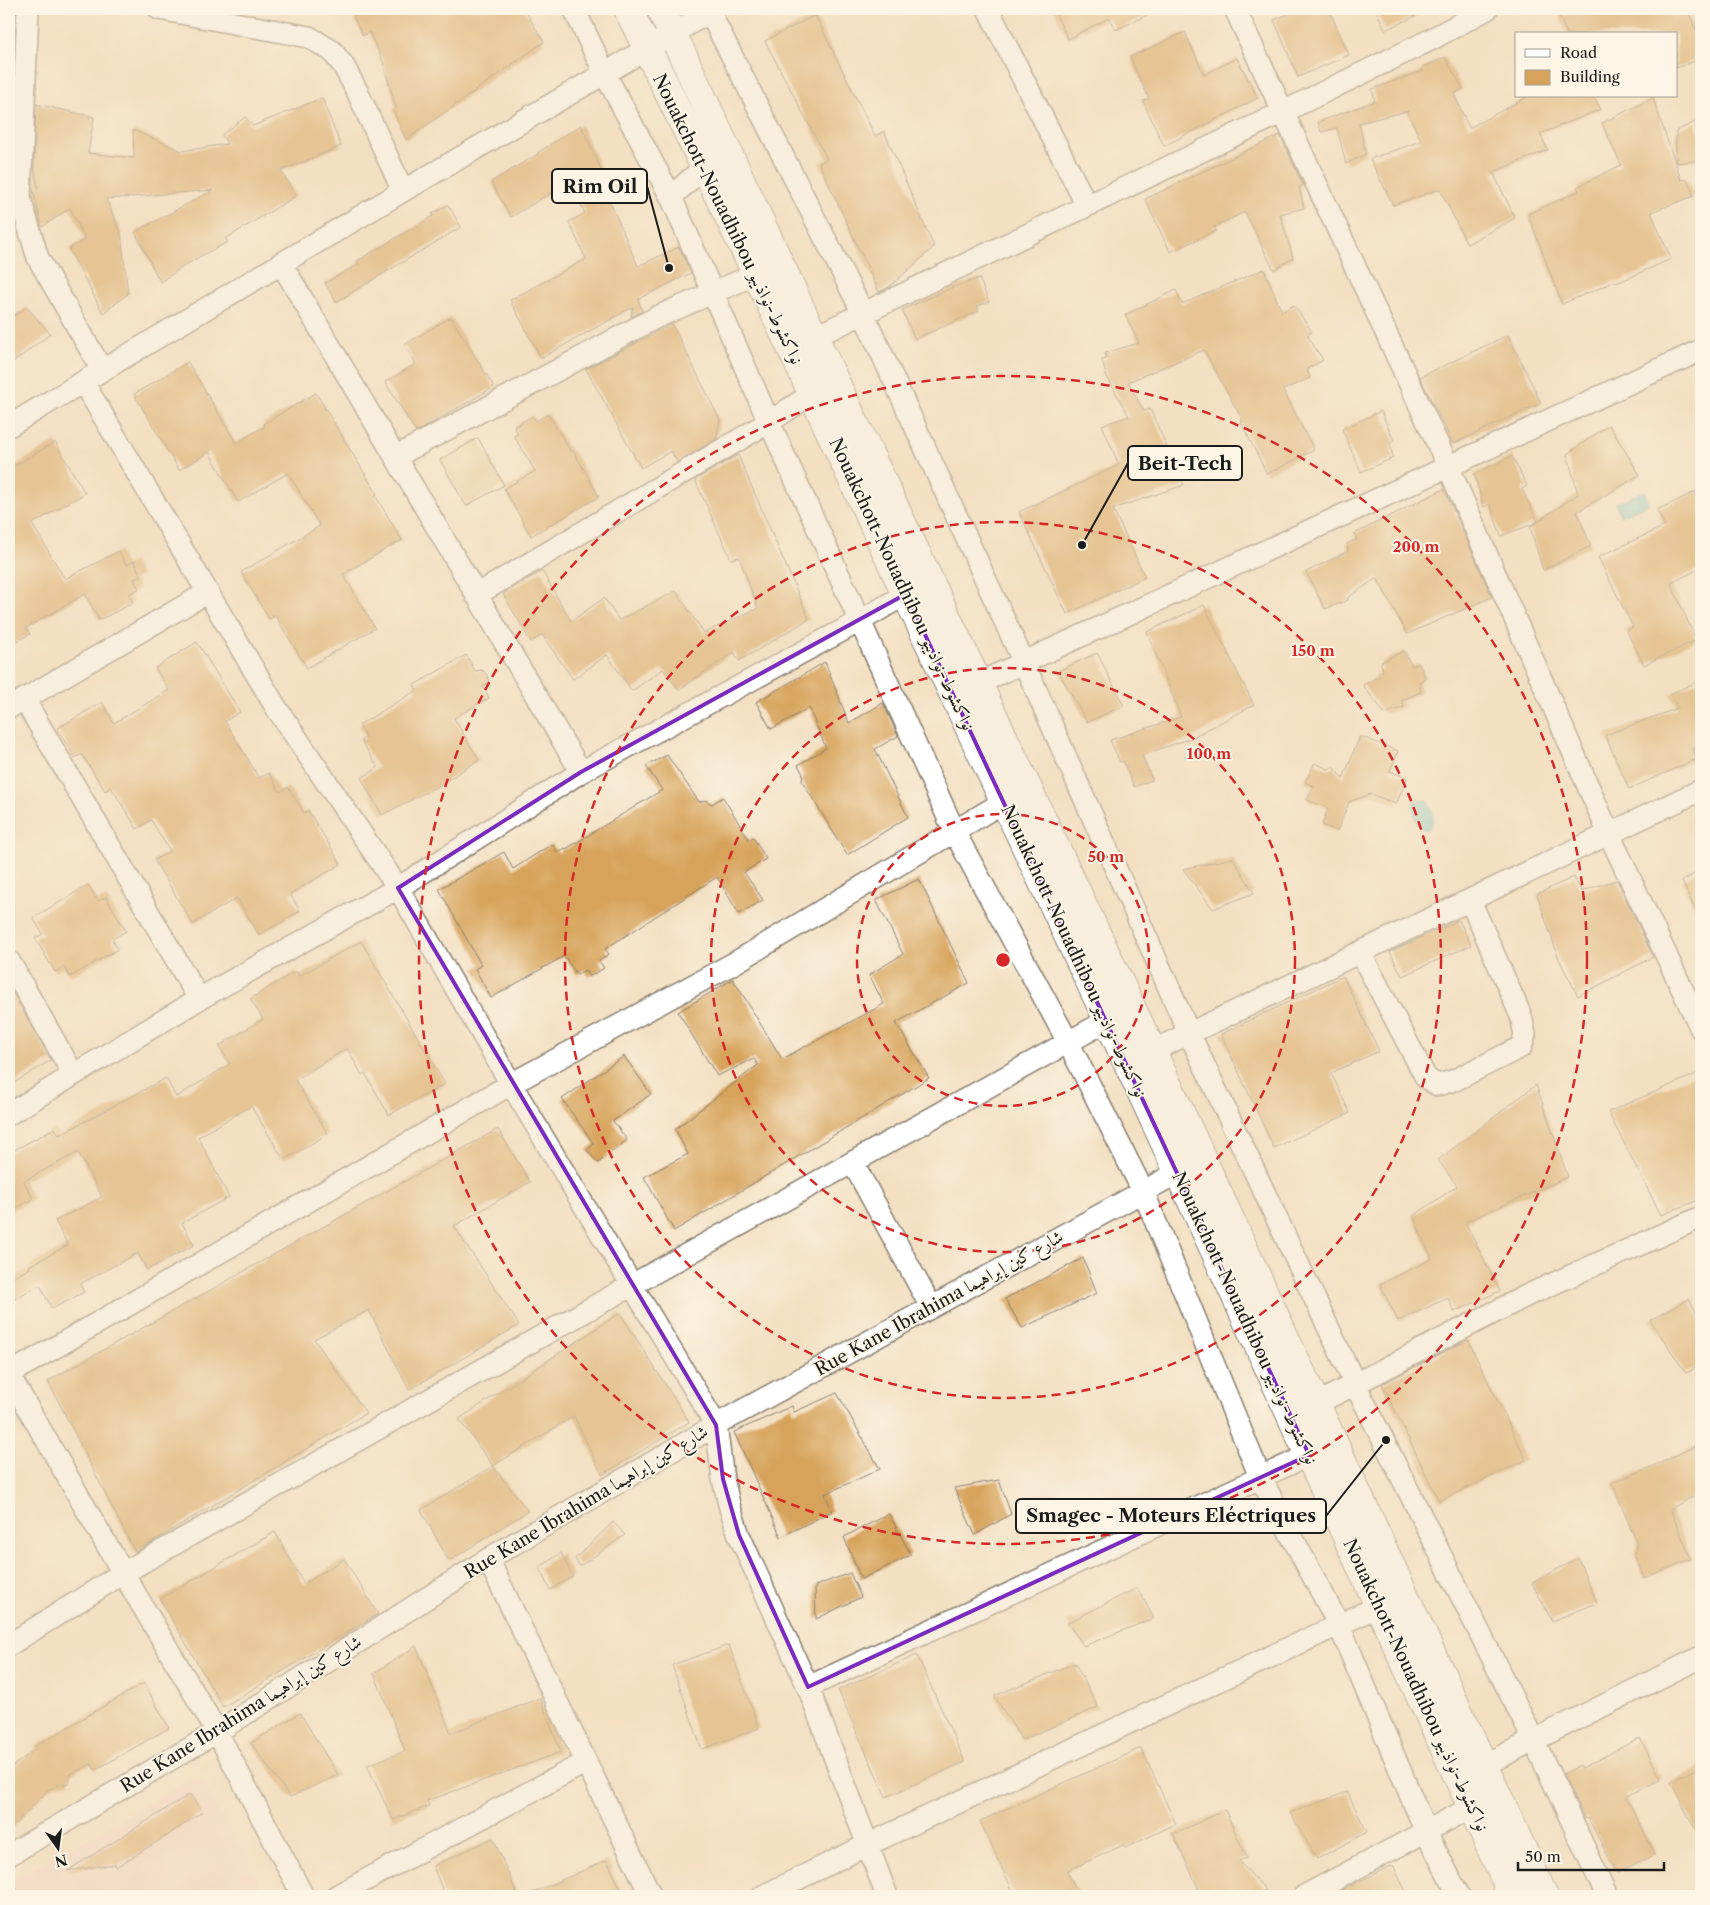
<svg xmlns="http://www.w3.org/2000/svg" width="1710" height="1905" font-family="'Libre Caslon Text',Amiri,serif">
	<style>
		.built { fill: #f6d1c5 }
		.water { fill: #4bbac0; stroke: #346b6e }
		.building { fill: #d7a35a }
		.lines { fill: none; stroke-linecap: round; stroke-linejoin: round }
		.minor-casing { stroke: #887e70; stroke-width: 24 }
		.highway-casing { stroke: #887e70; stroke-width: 30 }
		.minor { stroke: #fff; stroke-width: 21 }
		.highway { stroke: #fff; stroke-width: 28 }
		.marked { fill: none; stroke: #7b2cbf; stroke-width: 4; stroke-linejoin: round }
		.ring { fill: none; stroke: #d62828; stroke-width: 2.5; stroke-dasharray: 9 6 }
		.labels { text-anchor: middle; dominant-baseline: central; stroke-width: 4; stroke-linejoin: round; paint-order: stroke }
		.street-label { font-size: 18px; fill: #1c1c1c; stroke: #fcf5e5 }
		.centre { fill: #d62828; stroke: #fcf5e5; stroke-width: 2.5 }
		.ring-label { font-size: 15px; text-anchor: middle; font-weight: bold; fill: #d62828; stroke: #fcf5e5; stroke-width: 4; stroke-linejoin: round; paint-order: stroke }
		.leader { fill: none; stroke: #1c1c1c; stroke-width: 2 }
		.callout-dot { fill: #1c1c1c; stroke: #fcf5e5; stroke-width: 2 }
		.callout { fill: #fcf5e5; stroke: #1c1c1c; stroke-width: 2 }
		.callout-label { font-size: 19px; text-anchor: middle; font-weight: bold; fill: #1c1c1c }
	</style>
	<rect width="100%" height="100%" fill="#fcf5e5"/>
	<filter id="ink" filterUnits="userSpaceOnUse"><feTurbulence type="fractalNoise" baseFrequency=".02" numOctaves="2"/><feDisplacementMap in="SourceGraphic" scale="10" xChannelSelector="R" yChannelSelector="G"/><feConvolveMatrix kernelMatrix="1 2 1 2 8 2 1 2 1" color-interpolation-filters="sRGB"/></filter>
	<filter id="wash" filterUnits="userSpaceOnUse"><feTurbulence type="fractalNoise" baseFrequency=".0096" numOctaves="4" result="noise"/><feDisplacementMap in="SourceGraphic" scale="20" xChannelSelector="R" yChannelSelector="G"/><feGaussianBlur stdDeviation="1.12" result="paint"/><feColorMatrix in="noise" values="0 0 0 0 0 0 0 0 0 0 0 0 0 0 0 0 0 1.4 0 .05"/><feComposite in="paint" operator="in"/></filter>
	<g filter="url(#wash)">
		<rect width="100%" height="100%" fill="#f3e0c3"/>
		<path class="built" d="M199,1775l67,121h-257v-14z"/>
		<path class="water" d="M1645,491l3,13 -28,12 -4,-13z
			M1419,799l9,2c4,10 9,21 -1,29l-7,-2c-5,-7 -9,-19 -6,-27z"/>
		<g id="blocks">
			<path class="building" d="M362,9h162l20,33 -138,98 -13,-30 3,-2 -14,-49 -13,-27 -6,4 -10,-19z
				M1053,9h106l-43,21 -7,-12 -41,21z
				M1300,9h29l20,46 -51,22 -24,-57z
				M1376,9h55l-46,21z
				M1556,9h59l3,8 21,-8h48l14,33v17l-25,9v-34h-109z
				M815,15l60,121 9,-5 50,116 -45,40 -10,5 -60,-129 8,-4 -62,-118z
				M1185,32l19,43 33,-17 21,40 -94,48 -21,-45 6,-2 -19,-42z
				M1445,57l18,32 -9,5 15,34 60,-32h64l8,13 -61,25 8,16 -55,22 22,46 -48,26 -27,-55 -47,16 -23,-46 51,-18 -14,-30 -48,12 7,31 -20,10 -9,-36 -16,4 -3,-10 57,-21 -3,-12 51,-18 -1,-3z
				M322,98l19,48 -60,25 15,25 -71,43 3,3 -33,17 -35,23 -25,-50 78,-42 -107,9 15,34 7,61 -25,19 -34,-64 16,-10 -15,-31 -28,19 -9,-37v-2l5,1 -4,-22 2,-63 58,13 -6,36 46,5 -1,-28 49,21 45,-7 -5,-9 23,-18 8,9z
				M1653,98l28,82 6,-1 7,17 -43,16 20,47 -54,24 -1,-2 -54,23 -34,-90 51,-23 -2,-4 44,-22 -19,-42z
				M1695,122l6,16v22l-25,3v-32z
				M581,125l23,51 -4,3 38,87 41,-19 12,26 -53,26 4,12 -11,6 2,-10 -92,51 -31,-58 76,-41 -17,-37 16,-9 -16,-31 -58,35 -20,-35 47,-28 -1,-1z
				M1280,135l23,50 -4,2 5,21 -24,6 13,44 -19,12 -29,-58 -31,15 2,4 -46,21 -25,-53z
				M448,205l13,22 -125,75 -11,-19 34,-19 -2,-3 76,-45 -1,-2z
				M1264,269l18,43 12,-7 18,27 -5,3 16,25 -16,9 3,9 -27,12 31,60 -47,24 -26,-52 2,-1 -39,-71 -76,32 16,29 6,-2 34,76 -71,24 32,68 -78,37 -48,-102 100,-47 -17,-40 27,-9 -23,-41 -4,-15 4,-1 -1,-6 34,-10 -14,-28 51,-25 6,14z
				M979,278l10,24 -12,4 2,5 -64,28 -13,-29 49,-22z
				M27,307l23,27 -41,31v-46z
				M451,317l43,70 -78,45 -31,-50 31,-18 -12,-19z
				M672,324l48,96 -4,19 -39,23 -6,-11 -30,17 -55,-99z
				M1508,335l33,68 -88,41 -33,-67z
				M188,362l48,81 29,-17 -2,-2 53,-31 61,101 -2,1 27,45 -59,34 32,54 -68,40 -32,-53 -6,4 -28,-47 79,-46 -32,-53 -50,29 -29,-50 -30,18 -45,-76z
				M1381,411l13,30 -4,2 3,15 -32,14 -19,-43z
				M548,414l23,38 2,-2 26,47 -68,39 -27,-47 31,-18 -21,-35 4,-2 -4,-7 18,-11 4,5z
				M1609,425l31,50 -63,37 14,34 -48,24 -13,-43 48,-33 -11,-40z
				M478,438l26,47 -38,21 -26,-46z
				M55,442l30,51 -53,31 33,55 54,-28 7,14 8,-4 7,15 -7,3 5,10 -10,5 4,9 -34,17 -14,-26 -59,34 4,6 -21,12v-177z
				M738,455l71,164 -70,42 -5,-9 -55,38 -16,-21 -31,22 -25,-36 -34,24 -31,-44 -11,7 -28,-48 39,-23 29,50 33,-23 15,22 57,-29 28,42 54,-25 -19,-51 -8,2 -36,-79z
				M1512,456l15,30 -5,3 16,33 -37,14 -11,-32 -6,3 -10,-33z
				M1444,489l48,108 -85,37 -30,-56 -30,20 1,2 -23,9 -19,-37 42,-21 -1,-7 10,-5 -3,-5z
				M1701,489v79l-30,15 25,57 -52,25 -18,-35 7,-3 -35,-70 67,-31 -8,-16z
				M1204,605l50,100 -65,34 -47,16 10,25 -18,7 -11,-26 -3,1 -10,-22 71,-23 -34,-85z
				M197,642l43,70 -15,9 34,57 10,-5 11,19 8,-5 16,26 4,-3 33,54 -51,30 10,17 -41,24 -22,-37 -44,26 -39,-64 16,-9 -19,-31 -14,9 -26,-42 -6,4 -23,-37 -7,4 -18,-29 45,-27 12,21 55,-33 -14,-22z
				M1404,651l8,15 7,-3 6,14 -6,6 2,9 -20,9 3,6 -19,7 -22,-29 17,-9 -2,-4 5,-1 -2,-9z
				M1097,653l27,53 -37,16 -29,-51z
				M466,655l9,16 7,-1 5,5 2,7 -6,5 6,11 -35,20 25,42 -41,26 -56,29 -21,-37 17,-10 -17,-28 5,-3 -7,-12 58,-35 -3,-5z
				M825,662l24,61 34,-20 15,33 -23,13 33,68 -61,38 -45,-74 1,-7 -5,-9 28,-17 -17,-40 -38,21 -15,-27z
				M1701,680v65l-8,4 4,10 -68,30 -24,-54 73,-27 -8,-14z
				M1360,736l38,15 -8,20 17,7 -11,26 -25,-10 -22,8 -12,29 -15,-6 6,-17 -21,-8 7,-14 -9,-4 10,-19 13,6 5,-2 10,12z
				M667,755l32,47 6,-2 7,4 11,-7 26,43 4,-3 13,22 -22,13 19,28 -24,14 -22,-37 -112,72 4,5 -10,7 5,7 -15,9 -4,-7 -8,5 -13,-19 -73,42 -16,-29 6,-4 -42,-76 65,-37 9,17 39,-25 6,9 7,-5 1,1 96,-59 -16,-24z
				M1233,858l21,35 -41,16 -30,-40z
				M1701,870v53l-19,-42z
				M1574,877l7,14 36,-11 36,77 -75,39 -19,-37 -22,-65z
				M919,879l50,104 -73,40 33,55 -255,153 -30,-54 44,-23 -13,-25 83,-64 -4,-6 -37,17 -39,-64 55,-33 49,80 102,-55 -15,-29 34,-21 -27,-54z
				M88,885l10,16 8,-4 20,34 -14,8 6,10 -48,28 -6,-10 -9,5 -20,-34 8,-4 -10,-16z
				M1459,920l12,25 -69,31 -12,-24z
				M361,941l84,143 -56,31 -24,-42 -3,2 -15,-27 -52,32 33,54 -44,26 -33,-54 -53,31 31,60 -47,26 12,22 -47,25 -9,-17 -58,31 4,8 -32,17 -12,-24 -31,17v-22l21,-12 -1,-2 39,-21 -13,-24 47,-24 -24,-45 -54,29 9,18 -24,13v-59l46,-25 4,7 107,-57 10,19 54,-33 -11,-18 44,-27 -13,-20 46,-28 3,5z
				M1343,976l36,75 -48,22 19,40 -76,35 -53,-114z
				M9,986l42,74 -42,26z
				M624,1056l27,38 -38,27 14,19 -29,23 -11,-13 7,-6 -32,-45z
				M1701,1072v127l-40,16 -53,-103z
				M1536,1085l32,92 -103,45 35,69 -46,21 -6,-14 -50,23 -18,-37 52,-25 -19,-43 44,-30 -19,-26z
				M498,1129l32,53 -76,44 65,99 -110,65 -40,-80 -55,29 52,74 -231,139 -87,-171z
				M1083,1258l14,35 -75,35 -17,-29z
				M1689,1299l12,23v43l-15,8 -36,-53z
				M620,1313l69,109 -87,53 -28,-59 -81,50 -34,-47z
				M1468,1340l58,120 -87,41 -57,-117z
				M837,1393l43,76 -55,25 7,17 -51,26 -47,-105 58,-26 2,6z
				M1701,1443v49l-31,17 21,50 -47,19 -10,-24 3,-11 -25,-60 46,-19z
				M493,1466l35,45 -79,50 -28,-51z
				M999,1480l12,34 -36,21 -21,-47z
				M889,1514l22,41 -50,24 -17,-42z
				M613,1522l12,13 -45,31 -5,-7z
				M275,1532l29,52 40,-25 34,55 -155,93 -63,-108z
				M561,1553l12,23 -23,14 -11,-22z
				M1578,1558l19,45 -45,18 -20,-38z
				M850,1573l11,24 -45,22 -1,-33z
				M1137,1588l17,30 -70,28 -17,-23z
				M729,1645l30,83 -57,21 -30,-84z
				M416,1646l35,87 89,-35 21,54 -134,49 2,5 -36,14 -26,-55 38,-14 -31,-78z
				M917,1655l48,107 -79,35 -48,-107z
				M1075,1663l23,44 -76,33 -28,-44z
				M144,1683l25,45 -74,42 -4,-6 -20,10 -2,9 -11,2 -10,5 -39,41v-62l27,-20 -1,-3z
				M300,1713l38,62 -48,22 -39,-54z
				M1640,1738l21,41 -35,18 29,57 -38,19 -29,-55 -3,1 -22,-45 17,-9 2,3z
				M1141,1748l35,76 -51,24 -2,-3 -56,26 12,25h-64l-35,-75z
				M1701,1766v75l-30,-59z
				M1347,1792l20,40 -50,27 -27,-46z
				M190,1794l12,18 -34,23 -52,32 -1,-3 -48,7z
				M1225,1810l22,48 -8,3 27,29 -14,6h-50l-29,-62z
				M493,1838l25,58h-73l-12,-30z
				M607,1860l17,36h-99z
				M1393,1865l15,31h-78l12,-6z"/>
		</g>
	</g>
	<g filter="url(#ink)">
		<use href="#blocks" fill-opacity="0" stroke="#887e70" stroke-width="1"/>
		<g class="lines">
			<defs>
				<path id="minor" d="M28,9l-8,189 18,60 64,112
					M159,9l150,28 23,14 11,14 14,26 46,100
					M574,9l31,65 66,123 98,225 91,199 95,212 113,209 75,149 117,286 79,148 87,207 33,64
					M708,9l155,304 161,350 165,370 166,351 179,357 73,155
					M988,9l99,197
					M1235,9l213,457 161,368 92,195
					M671,197l32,-29
					M281,263l300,509
					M814,337l469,-225 149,-73 55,-30
					M83,382l194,327 121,179 113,196 205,341 7,54 7,29 9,27 69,152 79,209
					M9,426l394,-235 312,-182
					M395,457l262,-140 113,-49
					M476,595l293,-173 43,-28
					M979,683l722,-333
					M24,699l175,300
					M9,708l199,-116
					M1360,952l66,126 11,7 18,-5 66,-33 4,-12 -4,-19 -51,-116
					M9,961l64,113
					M1152,1051l549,-261
					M9,1114l190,-115 199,-111 183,-116 279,-151 46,-27
					M853,1163l78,144
					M9,1374l502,-290 225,-122 269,-161
					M9,1375l114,198 94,159 86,164
					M1316,1404l210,-108 175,-79
					M488,1559l163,337
					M9,1645l114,-72 509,-288 476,-265
					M808,1687l501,-232
					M1482,1766l219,-109
					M9,1855l208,-123 271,-173 228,-134 461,-252
					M336,1896l250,-134
					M763,1896l104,-51 512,-239
					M1304,1896l168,-89"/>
				<path id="highway" d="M628,9l129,266 149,319 202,426 405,876
					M661,9l153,328 338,714 392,845"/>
			</defs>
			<use href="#minor" class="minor-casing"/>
			<use href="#highway" class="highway-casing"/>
			<use href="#minor" class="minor"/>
			<use href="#highway" class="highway"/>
		</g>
	</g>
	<path d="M0 0H1710V1905H0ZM906,594l403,861 -501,232 -69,-152 -16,-56 -7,-54 -318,-537 183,-116z" fill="#f3e0c3" fill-opacity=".55" fill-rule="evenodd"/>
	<path class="marked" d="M906,594l403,861 -501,232 -69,-152 -16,-56 -7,-54 -318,-537 183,-116z"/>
	<g class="ring">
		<circle cx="1003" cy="960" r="146"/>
		<circle cx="1003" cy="960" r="292"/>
		<circle cx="1003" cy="960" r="438"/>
		<circle cx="1003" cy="960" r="584"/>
	</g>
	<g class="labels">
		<g class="street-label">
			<text transform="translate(728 219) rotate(64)">Nouakchott-Nouadhibou نواكشوط-نواذيبو</text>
			<text transform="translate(902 584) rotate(65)">Nouakchott-Nouadhibou نواكشوط-نواذيبو</text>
			<text transform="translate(1074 951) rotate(65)">Nouakchott-Nouadhibou نواكشوط-نواذيبو</text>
			<text transform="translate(939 1303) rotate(-29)">Rue Kane Ibrahima شارع كين إبراهيما</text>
			<text transform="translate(1245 1318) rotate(65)">Nouakchott-Nouadhibou نواكشوط-نواذيبو</text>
			<text transform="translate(586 1502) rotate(-31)">Rue Kane Ibrahima شارع كين إبراهيما</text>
			<text transform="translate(1416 1685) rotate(65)">Nouakchott-Nouadhibou نواكشوط-نواذيبو</text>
			<text transform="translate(241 1714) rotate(-32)">Rue Kane Ibrahima شارع كين إبراهيما</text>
		</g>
	</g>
	<circle cx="1003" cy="960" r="8" class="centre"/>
	<g class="ring-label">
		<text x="1416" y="552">200 m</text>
		<text x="1313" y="656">150 m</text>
		<text x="1209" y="759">100 m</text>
		<text x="1106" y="862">50 m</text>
	</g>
	<path class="leader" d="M669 268L647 186M1082 545L1128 463M1386 1440L1326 1516"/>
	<g class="callout-dot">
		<circle cx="669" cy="268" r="5"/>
		<circle cx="1082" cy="545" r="5"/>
		<circle cx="1386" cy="1440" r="5"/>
	</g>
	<g class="callout">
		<rect x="552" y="169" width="95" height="34" rx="5"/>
		<rect x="1128" y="446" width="114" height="34" rx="5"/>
		<rect x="1016" y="1499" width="310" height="34" rx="5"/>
	</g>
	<g class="callout-label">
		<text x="600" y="193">Rim Oil</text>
		<text x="1185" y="470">Beit-Tech</text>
		<text x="1171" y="1522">Smagec - Moteurs Eléctriques</text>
	</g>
	<rect width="1710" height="1905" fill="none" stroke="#fcf5e5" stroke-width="30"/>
	<rect x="1515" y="32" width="162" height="65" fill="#fcf5e5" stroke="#a29e95"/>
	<rect x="1525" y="49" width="25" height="8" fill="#ffffff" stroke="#a29e95"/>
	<text x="1560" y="58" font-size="15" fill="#1c1c1c">Road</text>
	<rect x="1525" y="70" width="25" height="15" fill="#d7a35a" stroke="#a29e95"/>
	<text x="1560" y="82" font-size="15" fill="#1c1c1c">Building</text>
	<g transform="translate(58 1848) rotate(166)" stroke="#fcf5e5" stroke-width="4" paint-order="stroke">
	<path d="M0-4L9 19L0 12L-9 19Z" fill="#1c1c1c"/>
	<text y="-8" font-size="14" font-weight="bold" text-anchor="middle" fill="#1c1c1c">N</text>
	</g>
	<path d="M1518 1862v8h146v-8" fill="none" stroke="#1c1c1c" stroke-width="2.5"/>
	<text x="1525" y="1862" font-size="15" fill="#1c1c1c" stroke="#fcf5e5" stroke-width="4" paint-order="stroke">50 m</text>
</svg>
